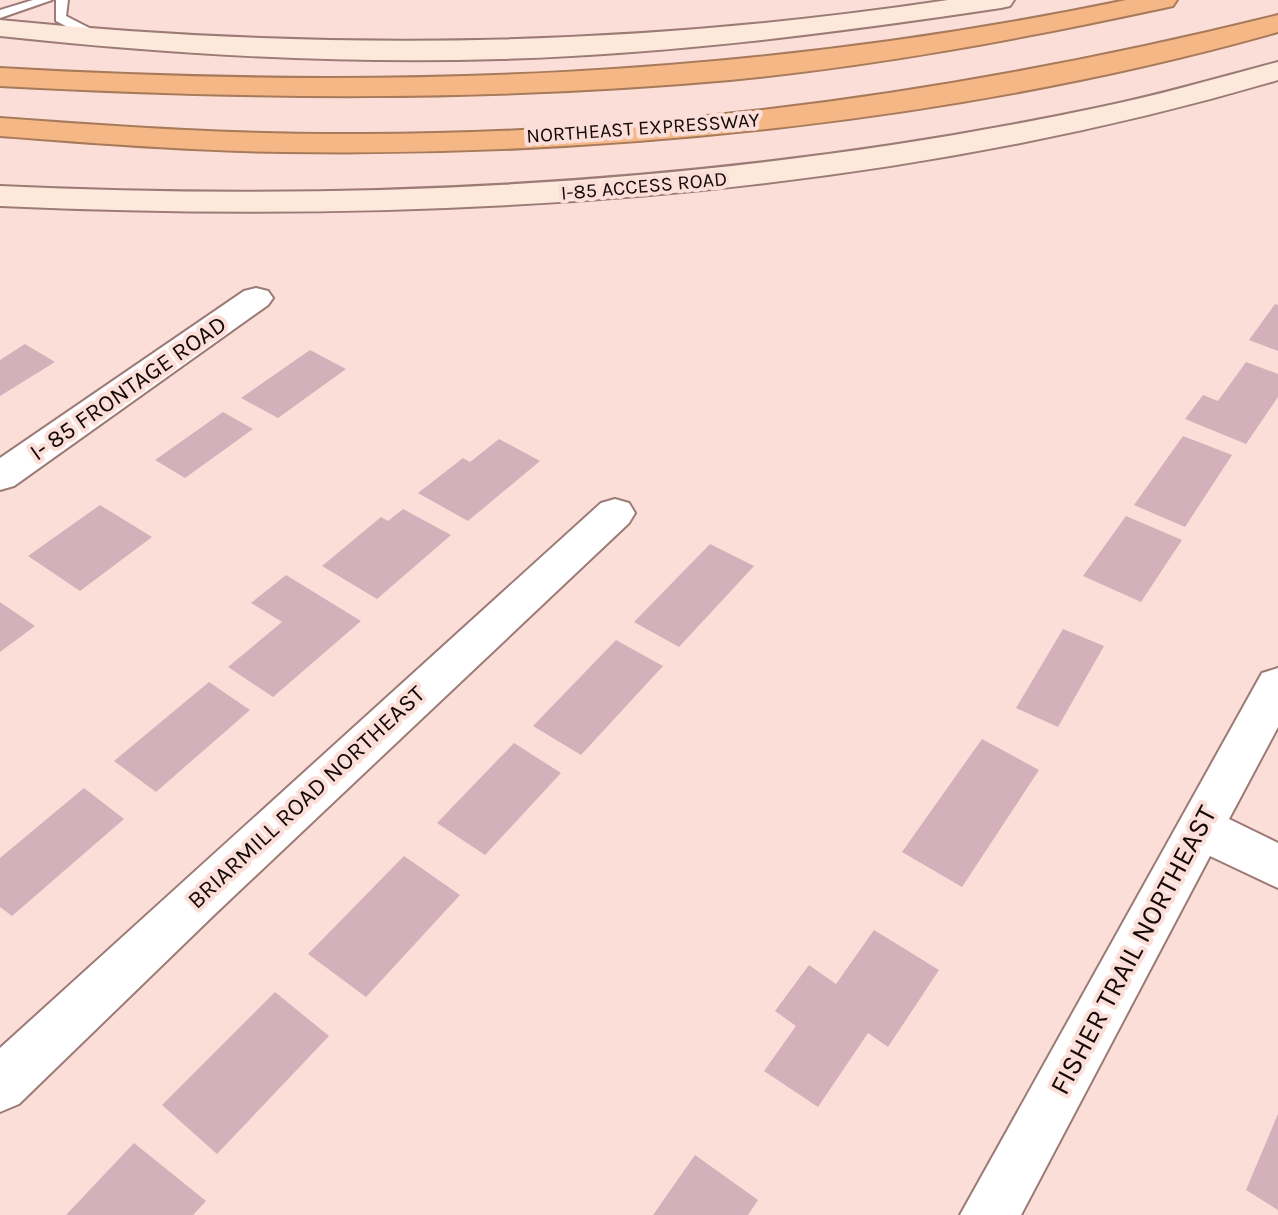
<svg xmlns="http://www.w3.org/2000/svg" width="1278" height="1215" font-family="Karla,sans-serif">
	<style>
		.building { fill: #d3b0ba }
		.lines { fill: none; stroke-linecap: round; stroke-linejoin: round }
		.service-casing { stroke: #9c7a75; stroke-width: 4 }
		.minor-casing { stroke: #9c7a75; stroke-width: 4 }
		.secondary-casing { stroke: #9c7a75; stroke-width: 4 }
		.motorway-casing { stroke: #a67a5a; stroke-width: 4 }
		.service { fill: #fff; fill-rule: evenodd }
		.minor { fill: #fff; fill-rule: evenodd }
		.secondary { fill: #fce9db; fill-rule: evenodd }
		.motorway { fill: #f5b786; fill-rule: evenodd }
		.labels { text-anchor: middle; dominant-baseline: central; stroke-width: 8; stroke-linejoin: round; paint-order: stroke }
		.far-street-label { font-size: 20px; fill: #140907; stroke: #fcded9 }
		.street-label { font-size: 24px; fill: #140907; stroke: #fcded9 }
		.near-street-label { font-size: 28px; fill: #140907; stroke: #fcded9 }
	</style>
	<rect width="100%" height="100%" fill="#fcded9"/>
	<path class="building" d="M1275,304l3,1v46l-29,-11z
		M25,344l30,18 -55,34v-36z
		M310,350l36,19 -68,49 -37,-20z
		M1246,362l32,12v23l-32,47 -61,-25 18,-24 15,6z
		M223,412l30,17 -68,49 -30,-18z
		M1183,436l49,19 -47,72 -51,-22z
		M499,439l41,22 -72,60 -50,-28 45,-35 7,4z
		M100,505l52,32 -72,54 -52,-35z
		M403,509l48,26 -74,64 -55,-33 59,-49 7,4z
		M1126,516l56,24 -41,62 -58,-26z
		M710,544l44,22 -75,81 -45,-25z
		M286,575l75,46 -88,76 -45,-30 54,-45 -31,-19z
		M0,602l35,24 -35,26z
		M1063,629l41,17 -46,81 -42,-19z
		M616,640l47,26 -82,89 -48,-29z
		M209,682l41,28 -94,82 -42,-31z
		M982,739l57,31 -77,117 -60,-35z
		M514,743l47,30 -76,82 -48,-32z
		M84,788l40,31 -112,97 -12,-9v-49z
		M404,856l56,39 -94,102 -58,-43z
		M874,930l65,40 -51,77 -20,-14 -50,74 -54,-36 32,-45 -21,-15 34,-46 27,19z
		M275,992l54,44 -112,118 -55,-49z
		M1278,1114v96l-32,-20z
		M134,1143l72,58 -13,14h-127z
		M695,1155l63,45 -10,15h-95z"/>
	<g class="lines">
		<defs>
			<path id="service" d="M33,0h19l-52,18v-8z
				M56,0h12l-2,16 33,17v6h-8l-35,-18z"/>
			<path id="minor" d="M256,288l12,3 5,7 -5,7 -254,181 -14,4v-32l244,-167z
				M615,499l14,4 6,10 -6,10 -414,391 -196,190 -19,8v-64l601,-545z
				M1278,668v59l-49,92 49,24v45l-68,-32 -189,359h-61l302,-542z"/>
			<path id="secondary" d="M948,0h66l-4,6 -9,2c-166,25 -332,46 -500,51 -167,5 -334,-5 -501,-23v-16c320,32 630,28 948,-20z
				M1278,62v18c-409,121 -854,145 -1278,126v-20c368,17 735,-2 1096,-78 61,-12 121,-30 182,-46z"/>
			<path id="motorway" d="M1126,0h51l-4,6 -9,2c-144,31 -288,58 -434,72 -244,22 -486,19 -730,6v-18c384,22 748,11 1126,-68z
				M1278,15v17c-311,88 -670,125 -994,120 -94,-1 -189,-9 -284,-16v-18c121,9 241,17 362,16 309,0 617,-45 916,-119z"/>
		</defs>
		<use href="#service" class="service-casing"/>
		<use href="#minor" class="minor-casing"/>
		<use href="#secondary" class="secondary-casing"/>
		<use href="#motorway" class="motorway-casing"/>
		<use href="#service" class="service"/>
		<use href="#minor" class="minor"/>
		<use href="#secondary" class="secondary"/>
		<use href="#motorway" class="motorway"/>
	</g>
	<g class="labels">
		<g class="far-street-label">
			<text transform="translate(643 128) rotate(-4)">NORTHEAST EXPRESSWAY</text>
			<text transform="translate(644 186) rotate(-5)">I-85 ACCESS ROAD</text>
		</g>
		<g class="street-label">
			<text transform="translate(128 388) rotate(-35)">I- 85 FRONTAGE ROAD</text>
			<text transform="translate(306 797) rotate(-43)">BRIARMILL ROAD NORTHEAST</text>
		</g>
		<g class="near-street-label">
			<text transform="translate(1133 950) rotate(-62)">FISHER TRAIL NORTHEAST</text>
		</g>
	</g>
</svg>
